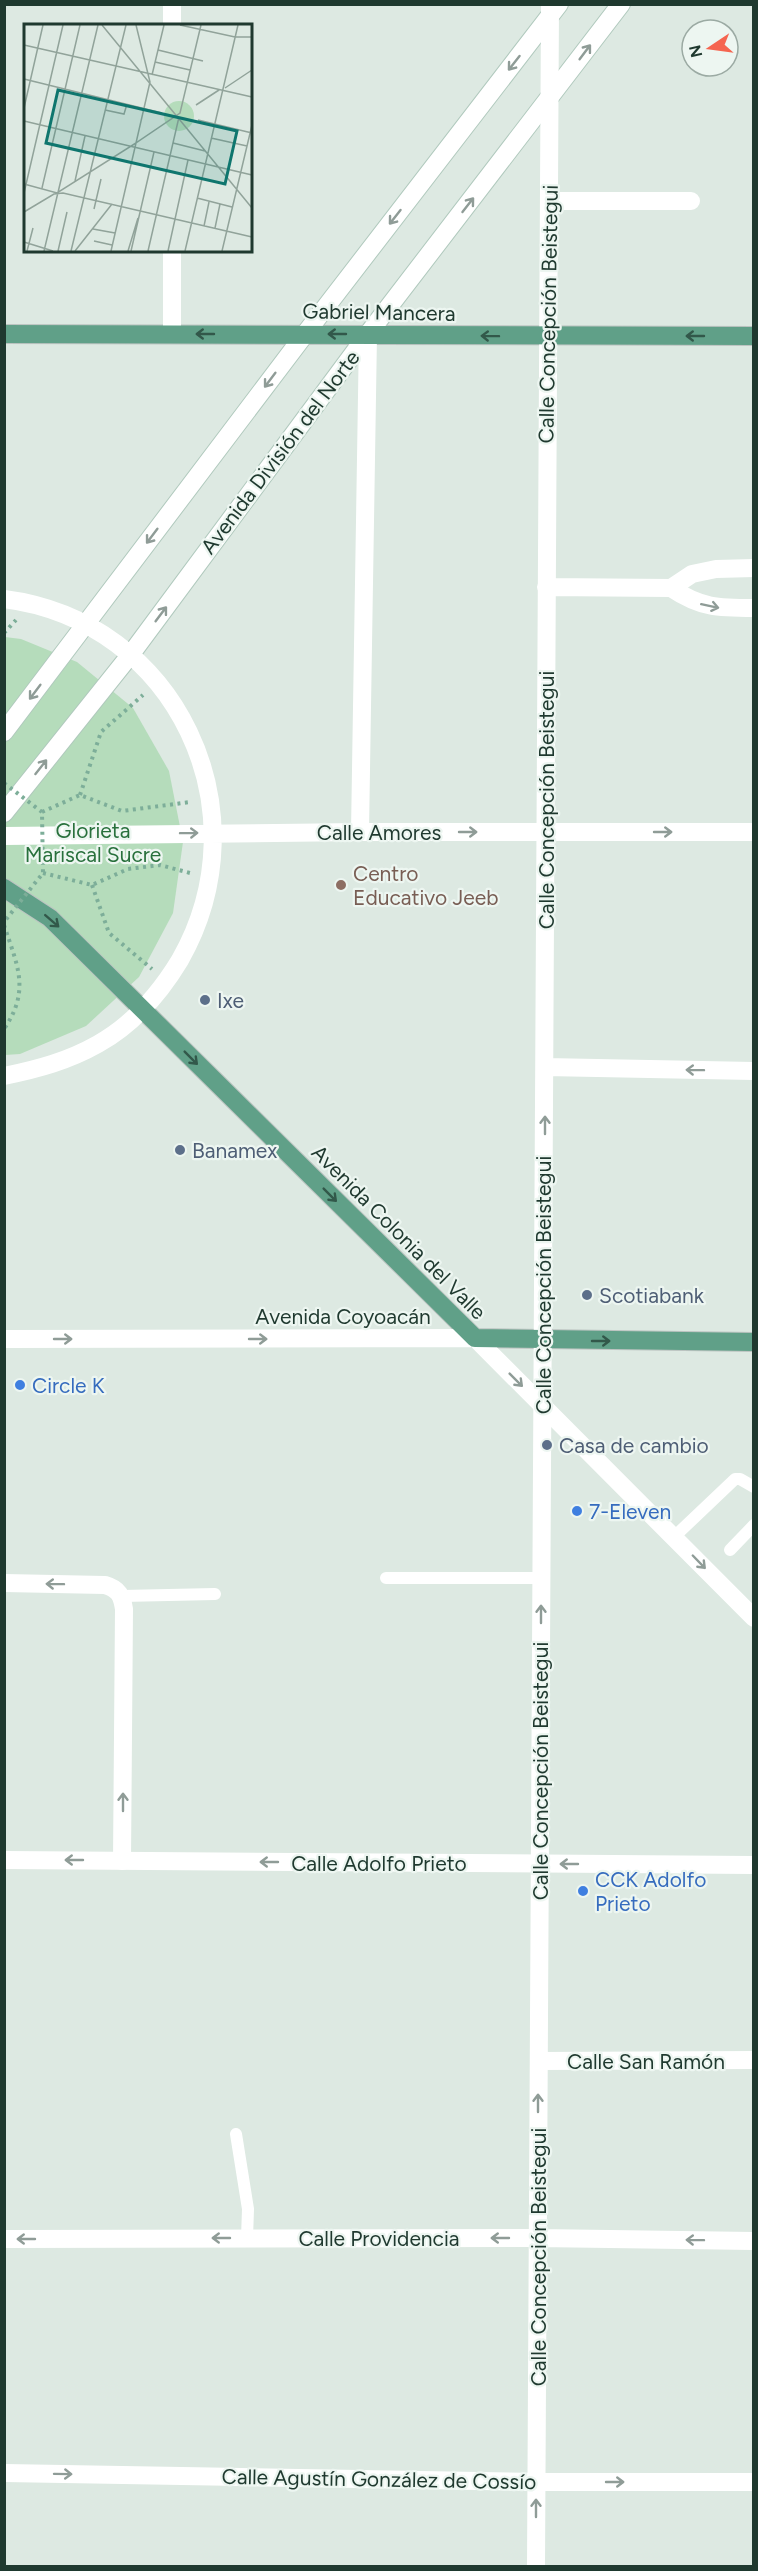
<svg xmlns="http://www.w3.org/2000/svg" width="758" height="2571" font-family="Figtree,sans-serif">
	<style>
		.green { fill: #b5dcbb }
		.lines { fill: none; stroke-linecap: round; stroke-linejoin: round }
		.secondary-casing { stroke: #b0c9bd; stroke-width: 20 }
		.primary-casing { stroke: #bcc4c1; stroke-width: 20 }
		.path { stroke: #7dae99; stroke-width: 4; stroke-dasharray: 3 4.5; stroke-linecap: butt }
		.service { stroke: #fff; stroke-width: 12 }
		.minor { stroke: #fff; stroke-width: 18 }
		.tertiary { stroke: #fff; stroke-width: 18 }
		.secondary { stroke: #fff; stroke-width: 18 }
		.primary { stroke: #60a088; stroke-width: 18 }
		.path-bridge { stroke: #7dae99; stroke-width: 4; stroke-dasharray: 3 4.5; stroke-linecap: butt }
		.oneway { stroke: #8f9c97 }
		.oneway2 { stroke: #32584a }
		.education-dot { fill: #8d6e63; stroke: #edf6f1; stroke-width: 2 }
		.service-dot { fill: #5c6f8a; stroke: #edf6f1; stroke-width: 2 }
		.shop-dot { fill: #3f7fe0; stroke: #edf6f1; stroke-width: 2 }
		.labels { text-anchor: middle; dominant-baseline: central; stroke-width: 4.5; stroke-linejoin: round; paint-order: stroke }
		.street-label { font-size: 21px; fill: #1f392f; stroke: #edf6f1 }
		.park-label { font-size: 21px; fill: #28703c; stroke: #edf6f1 }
		.education-label { font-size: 21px; fill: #785e54; stroke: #edf6f1; text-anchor: start }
		.service-label { font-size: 21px; fill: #4e5e75; stroke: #edf6f1; text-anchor: start }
		.shop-label { font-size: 21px; fill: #366cbe; stroke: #edf6f1; text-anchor: start }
		.inset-road { fill: none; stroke: #91a39a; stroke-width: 1.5 }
		.view { fill: #0f766e; fill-opacity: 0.15; stroke: #0f766e; stroke-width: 3 }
		.inset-edge { fill: none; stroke: #1f392f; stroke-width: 3 }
	</style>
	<rect width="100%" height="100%" fill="#dde9e2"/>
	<path class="green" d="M5,637l16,2 56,23 56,46 36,63 14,71 -10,71 -34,64 -53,49 -66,28 -15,1z"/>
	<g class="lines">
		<defs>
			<path id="secondary" d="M4,732l301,-398 254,-330
				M4,813l127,-159 237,-320 253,-330"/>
			<path id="primary" d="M4,334l750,2
				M4,888l46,30 425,420 279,4"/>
		</defs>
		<use href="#secondary" class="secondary-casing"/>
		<use href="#primary" class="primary-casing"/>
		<path class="path" d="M4,633l12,-13
			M80,795l21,-63 42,-37
			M42,812l38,-17 42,16 68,-9
			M43,873l49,12 36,-16 32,-4 30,8
			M92,885l17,48 43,36
			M4,925c13,40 27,65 0,104"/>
		<path class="service" d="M674,1537l61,-58h5l14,8
			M730,1550l24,-25
			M386,1578h155
			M122,1596l93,-2
			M236,2134l12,75 -1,29"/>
		<path class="minor" d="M172,26v-22
			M549,201h142
			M172,334v-84
			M546,587l125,1 21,-14 24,-5 38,-1
			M671,588c30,20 47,20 83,20
			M4,599c173,22 261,212 176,361 -20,33 -48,65 -82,84 -30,17 -60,25 -94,32
			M360,832l8,-498
			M4,836l356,-4h394
			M545,1067l209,4
			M4,1583l101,2c14,4 17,11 19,24l-2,252
			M539,2061l215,-1
			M4,2239l534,-1 216,3
			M4,2473l532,9h218
			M536,2566l14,-2560"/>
		<path class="tertiary" d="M4,1339l471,-1 279,280
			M4,1860l750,5"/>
		<use href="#secondary" class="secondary"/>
		<use href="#primary" class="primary"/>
		<path class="path-bridge" d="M4,783l38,29 1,61 -39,49"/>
	</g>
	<defs><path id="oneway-shaft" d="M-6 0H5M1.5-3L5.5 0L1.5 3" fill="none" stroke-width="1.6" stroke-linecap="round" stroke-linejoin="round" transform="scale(1.5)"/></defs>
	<g class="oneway">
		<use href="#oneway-shaft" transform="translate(585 52) rotate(-53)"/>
		<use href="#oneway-shaft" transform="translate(514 63) rotate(128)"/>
		<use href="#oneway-shaft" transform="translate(468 205) rotate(-52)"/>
		<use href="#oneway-shaft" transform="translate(395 217) rotate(128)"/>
		<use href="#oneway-shaft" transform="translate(270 380) rotate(127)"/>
		<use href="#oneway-shaft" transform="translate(152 536) rotate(127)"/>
		<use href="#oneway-shaft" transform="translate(710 606) rotate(12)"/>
		<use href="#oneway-shaft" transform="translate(161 614) rotate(-53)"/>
		<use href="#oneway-shaft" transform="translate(35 692) rotate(127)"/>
		<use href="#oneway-shaft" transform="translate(41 767) rotate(-52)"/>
		<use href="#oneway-shaft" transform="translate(468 832)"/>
		<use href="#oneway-shaft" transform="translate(663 832)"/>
		<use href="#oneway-shaft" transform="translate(189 833) rotate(-1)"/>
		<use href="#oneway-shaft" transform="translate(695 1070) rotate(-179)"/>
		<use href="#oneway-shaft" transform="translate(545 1125) rotate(-90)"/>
		<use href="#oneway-shaft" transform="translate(63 1339)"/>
		<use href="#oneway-shaft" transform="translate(258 1339)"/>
		<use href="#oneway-shaft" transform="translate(516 1380) rotate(45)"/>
		<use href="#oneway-shaft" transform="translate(699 1562) rotate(46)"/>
		<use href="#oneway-shaft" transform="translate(55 1584) rotate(-179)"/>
		<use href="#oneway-shaft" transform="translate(541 1614) rotate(-90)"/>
		<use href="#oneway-shaft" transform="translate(123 1802) rotate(-90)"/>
		<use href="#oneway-shaft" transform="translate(74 1860) rotate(-180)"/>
		<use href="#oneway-shaft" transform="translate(269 1862) rotate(-180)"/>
		<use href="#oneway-shaft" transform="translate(569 1864) rotate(-180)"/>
		<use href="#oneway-shaft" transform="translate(538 2103) rotate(-90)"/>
		<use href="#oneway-shaft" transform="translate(221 2238) rotate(180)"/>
		<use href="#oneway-shaft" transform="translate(500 2238) rotate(180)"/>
		<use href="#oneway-shaft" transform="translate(26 2239) rotate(180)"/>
		<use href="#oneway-shaft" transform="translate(695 2240) rotate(-179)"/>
		<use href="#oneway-shaft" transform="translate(63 2474) rotate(1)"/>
		<use href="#oneway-shaft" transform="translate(615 2482)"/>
		<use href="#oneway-shaft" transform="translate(536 2508) rotate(-90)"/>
	</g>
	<g class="oneway2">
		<use href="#oneway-shaft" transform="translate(205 334) rotate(180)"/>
		<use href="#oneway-shaft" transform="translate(337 334) rotate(-180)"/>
		<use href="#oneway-shaft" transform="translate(490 336) rotate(-179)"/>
		<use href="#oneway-shaft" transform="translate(695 336) rotate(180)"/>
		<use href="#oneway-shaft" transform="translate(52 921) rotate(41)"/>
		<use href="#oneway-shaft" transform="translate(191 1058) rotate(45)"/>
		<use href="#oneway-shaft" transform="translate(330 1195) rotate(45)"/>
		<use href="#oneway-shaft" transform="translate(601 1341)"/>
	</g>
	<circle class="education-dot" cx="341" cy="885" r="6"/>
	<g class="service-dot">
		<circle cx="205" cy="1000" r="6"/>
		<circle cx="180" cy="1150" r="6"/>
		<circle cx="587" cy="1295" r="6"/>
		<circle cx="547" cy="1445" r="6"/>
	</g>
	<g class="shop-dot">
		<circle cx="20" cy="1385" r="6"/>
		<circle cx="577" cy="1511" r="6"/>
		<circle cx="583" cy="1891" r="6"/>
	</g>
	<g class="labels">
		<g class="street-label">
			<text transform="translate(379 312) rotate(1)">Gabriel Mancera</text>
			<text transform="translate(548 314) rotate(-89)">Calle Concepción Beistegui</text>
			<text transform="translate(280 452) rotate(-53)">Avenida División del Norte</text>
			<text transform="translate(546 800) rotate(-90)">Calle Concepción Beistegui</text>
			<text x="379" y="832">Calle Amores</text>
			<text transform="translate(399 1232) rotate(45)">Avenida Colonia del Valle</text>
			<text transform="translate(543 1285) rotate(-90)">Calle Concepción Beistegui</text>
			<text x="343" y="1316">Avenida Coyoacán</text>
			<text transform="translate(540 1771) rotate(-90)">Calle Concepción Beistegui</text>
			<text x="379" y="1863">Calle Adolfo Prieto</text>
			<text x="646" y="2061">Calle San Ramón</text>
			<text x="379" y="2238">Calle Providencia</text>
			<text transform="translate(538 2257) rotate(-90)">Calle Concepción Beistegui</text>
			<text transform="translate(379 2479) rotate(1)">Calle Agustín González de Cossío</text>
		</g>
		<g class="park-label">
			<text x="93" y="830">Glorieta<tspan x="93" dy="24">Mariscal Sucre</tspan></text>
		</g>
		<g class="education-label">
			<text x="353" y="873">Centro<tspan x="353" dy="24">Educativo Jeeb</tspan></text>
		</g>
		<g class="service-label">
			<text x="217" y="1000">Ixe</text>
			<text x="192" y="1150">Banamex</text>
			<text x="599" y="1295">Scotiabank</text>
			<text x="559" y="1445">Casa de cambio</text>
		</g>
		<g class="shop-label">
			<text x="32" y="1385">Circle K</text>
			<text x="589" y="1511">7-Eleven</text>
			<text x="595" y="1879">CCK Adolfo<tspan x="595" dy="24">Prieto</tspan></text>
		</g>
	</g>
	<g transform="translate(24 24)">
		<rect width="228" height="228" fill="#dde9e2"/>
		<path d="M140 92a15 15 0 1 1 30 0a15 15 0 1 1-30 0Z" fill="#b5dcbb"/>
		<path class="inset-road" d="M78,1l150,183M156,1l55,12h17M0,21l228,52M134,26l45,11M131,38l35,8M128,51l12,-50M0,55l138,34M201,64l27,-18M172,81l23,-15M0,84l19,-83M81,86l19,4 3,-10M174,96l54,13M0,97l228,54M187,114l36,8M149,119l32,8M51,157l10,-45M0,160l33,9 79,-50 14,-61 -14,-57M18,164l38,-163M0,169l39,-168M173,174l35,9M70,185l7,-30M0,188l30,-18 9,-1 189,44M180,202l5,-24M191,204l5,-24M69,205l22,4M70,217l18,4M0,218l29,9M3,227l6,-23M20,227l54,-226M34,227l9,-39M47,227l55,-226M51,227l37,-47M87,227l25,-108 44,-30 21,-88M104,227l10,-33M107,227l23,-99M124,227l31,-134M144,227l20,-91M161,227l53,-226M198,227l30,-126"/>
		<path class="view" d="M34,66l179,41 -12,53 -179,-41z"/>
		<rect width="228" height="228" class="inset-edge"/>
	</g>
	<rect width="758" height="2571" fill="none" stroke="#1f392f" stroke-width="12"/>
	<g transform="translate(710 48) rotate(257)"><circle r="28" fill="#edf6f1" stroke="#9baaa3" stroke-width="1.5"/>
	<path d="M0-4.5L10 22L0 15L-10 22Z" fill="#f56550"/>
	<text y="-9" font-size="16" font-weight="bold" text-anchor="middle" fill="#1f392f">N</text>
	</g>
</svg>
